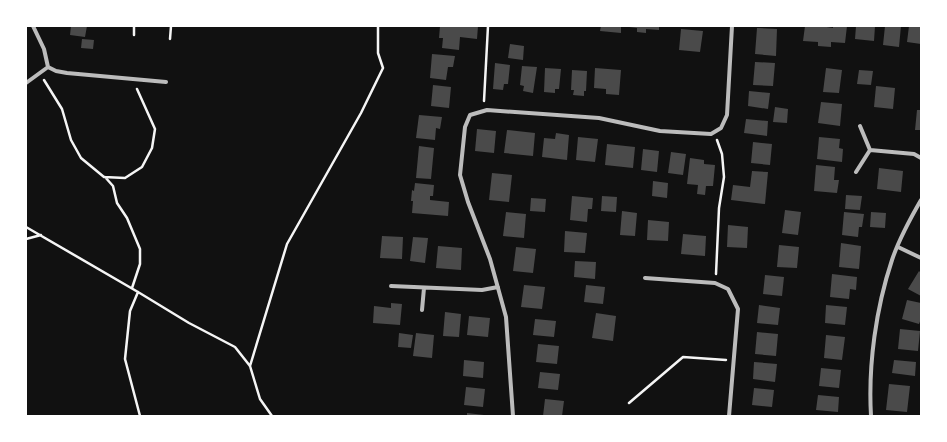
<svg xmlns="http://www.w3.org/2000/svg" width="947" height="442" font-family="'Nunito Sans',sans-serif">
	<style>
		.building { fill: #4a4a4a }
		.lines { fill: none; stroke-linecap: round; stroke-linejoin: round }
		.path { stroke: #f5f5f5; stroke-width: 2.5 }
		.minor { stroke: #bcbcbc; stroke-width: 4 }
	</style>
	<rect width="100%" height="100%" fill="#111"/>
	<path class="building" d="M71,26h16l-2,11 -15,-2z
		M440,26h38l-1,13 -17,-2 -1,13 -17,-2 1,-10h-4z
		M601,26h20v7l-21,-2z
		M629,26h30v4l-13,-1v4l-9,-1v-4l-8,-1z
		M805,26h15l13,2v-2h14l-2,17 -14,-1v5l-13,-1v-4l-15,-1z
		M856,26h19l-1,15 -19,-2z
		M885,26h16l-2,21 -16,-2z
		M909,26h12v18l-14,-2z
		M757,28l20,1 -1,27 -21,-2z
		M681,29l22,2 -3,21 -21,-2z
		M82,39l12,1 -1,9 -12,-1z
		M510,44l14,2 -1,14 -15,-2z
		M432,54l23,2 -2,11h-5l-2,13 -16,-2z
		M755,62l20,1 -2,23 -20,-1z
		M495,63l15,2 -2,19h-4l-1,6 -10,-1z
		M522,66l15,1 -4,26 -10,-2 1,-5 -4,-1z
		M545,68l16,1 -2,20h-4v4l-11,-1z
		M595,68l26,2 -2,25 -13,-1v-5l-12,-1z
		M826,68l16,2 -3,23 -16,-1z
		M572,70l15,1 -1,20h-2v5l-11,-1 1,-5h-3z
		M859,70l14,1 -2,14 -14,-1z
		M433,85l18,2 -2,21 -18,-2z
		M876,86l19,2 -2,21 -19,-2z
		M749,91l21,2 -2,16 -20,-3z
		M821,102l21,2 -2,22 -22,-3z
		M775,107l13,2 -1,14 -14,-1z
		M917,110h4v20h-6z
		M419,115l23,2 -2,12 -4,-1 -1,12 -19,-2z
		M746,119l22,2 -1,15 -23,-3z
		M477,129l19,2 -2,22 -19,-2z
		M507,130l28,3 -2,23 -29,-3z
		M556,133l13,2 -2,25 -25,-3 2,-19 11,1z
		M578,137l20,2 -3,23 -19,-2z
		M819,137l21,2 -1,9 4,1 -1,13 -25,-3z
		M753,142l19,2 -2,21 -19,-2z
		M607,144l28,3 -2,21 -28,-3z
		M419,146l15,2 -3,31 -15,-1z
		M643,149l16,2 -2,21 -16,-2z
		M671,152l15,2 -3,21 -15,-2z
		M690,158l14,2v4l11,1 -2,21h-7l-1,9 -8,-1 1,-9 -11,-1z
		M816,165l19,2 -1,13h5l-2,13 -23,-2z
		M879,168l24,3 -2,21 -24,-3z
		M752,171l16,1 -3,32 -34,-4 2,-15 17,2z
		M492,173l20,2 -3,27 -20,-2z
		M653,181l15,2 -1,15 -15,-2z
		M415,183l19,2 -1,11h-3v4l19,2 -1,14 -36,-3 1,-12h-2l1,-11 2,1z
		M846,195l16,1 -2,14 -15,-1z
		M572,196l21,2 -1,11h-4l-1,13 -17,-2z
		M602,196l15,1 -1,15 -15,-1z
		M531,198l15,1 -1,13 -15,-1z
		M785,210l16,2 -3,23 -16,-2z
		M622,211l15,2 -2,23 -15,-1z
		M506,212l20,2 -2,24 -21,-2z
		M844,212l20,2 -2,13h-3l-1,10 -16,-2z
		M871,212l15,1 -1,15 -15,-1z
		M648,220l21,2 -1,19 -21,-1z
		M728,225l20,2 -1,21 -20,-1z
		M565,231l22,2 -2,20 -21,-1z
		M683,234l23,2 -1,20 -24,-2z
		M382,236l21,1 -1,22 -22,-1z
		M413,237l15,1 -3,25 -15,-2z
		M841,243l20,3 -2,23 -20,-2z
		M779,245l20,2 -2,21 -20,-1z
		M438,246l24,2 -1,22 -25,-2z
		M516,247l20,2 -3,24 -20,-2z
		M575,261l21,1 -1,17 -21,-2z
		M919,271l2,2v23l-13,-7z
		M832,274l25,3 -1,13 -6,-1 -1,10 -19,-2z
		M765,275l19,2 -2,19 -19,-2z
		M524,285l21,2 -3,22 -21,-2z
		M586,285l19,2 -2,17 -19,-2z
		M907,300l14,3v16l-2,5 -17,-5z
		M391,303l11,1 -2,21 -27,-2 1,-17 17,2z
		M759,305l21,3 -2,17 -21,-2z
		M826,305l21,2 -2,18 -20,-2z
		M445,312l16,2 -2,23 -16,-1z
		M596,313l20,3 -3,25 -21,-3z
		M469,316l21,2 -2,19 -21,-2z
		M535,319l21,2 -2,16 -21,-2z
		M900,329l20,2 -2,20 -20,-2z
		M757,332l21,2 -2,22 -21,-2z
		M399,333l14,2 -2,13 -13,-1z
		M416,333l18,2 -2,23 -19,-2z
		M826,335l19,2 -3,23 -18,-2z
		M538,344l21,2 -2,18 -21,-2z
		M464,360l20,2 -1,16 -20,-2z
		M894,360l22,2 -1,14 -23,-3z
		M754,362l23,2 -2,18 -22,-3z
		M821,368l20,2 -2,18 -20,-2z
		M540,372l20,2 -2,16 -20,-2z
		M889,384l21,2 -3,26 -21,-2z
		M466,387l19,2 -2,18 -19,-2z
		M754,388l20,2 -2,17 -20,-2z
		M818,395l21,2 -1,15 -22,-2z
		M545,399l19,2 -2,15h-19z
		M467,413l17,2v1h-17z"/>
	<g class="lines">
		<path class="path" d="M134,35v-9
			M170,39l1,-13
			M44,80l18,29 9,31 10,18 23,19 21,1 17,-11 10,-19 3,-19 -18,-40
			M484,101l4,-75
			M105,177l8,9 4,17 10,15 13,31v15l-8,24
			M26,227l112,65 51,31 46,24 15,19 10,33 12,17
			M26,239l15,-4
			M716,274l3,-66 5,-31 -2,-23 -5,-14
			M138,292l-8,19 -5,48 15,57
			M250,366l37,-122 74,-131 22,-45 -5,-15v-27
			M629,403l54,-46 43,3"/>
		<path class="minor" d="M48,67l8,4 11,2 99,9
			M26,83l22,-16 -4,-18 -11,-23
			M860,126l10,24 44,4 7,4
			M856,172l14,-22
			M898,247l23,11
			M645,278l70,5 13,6 10,20 -9,107
			M391,286l91,4 16,-3
			M422,310l2,-22
			M513,416l-7,-99 -16,-58 -22,-57 -8,-27 5,-48 5,-12 17,-5 112,8 61,13 51,3 10,-6 6,-13 5,-89
			M871,416c-3,-51 5,-108 21,-156 7,-21 18,-41 29,-60"/>
	</g>
	<rect width="947" height="442" fill="none" stroke="#ffffff" stroke-width="54"/>
</svg>
